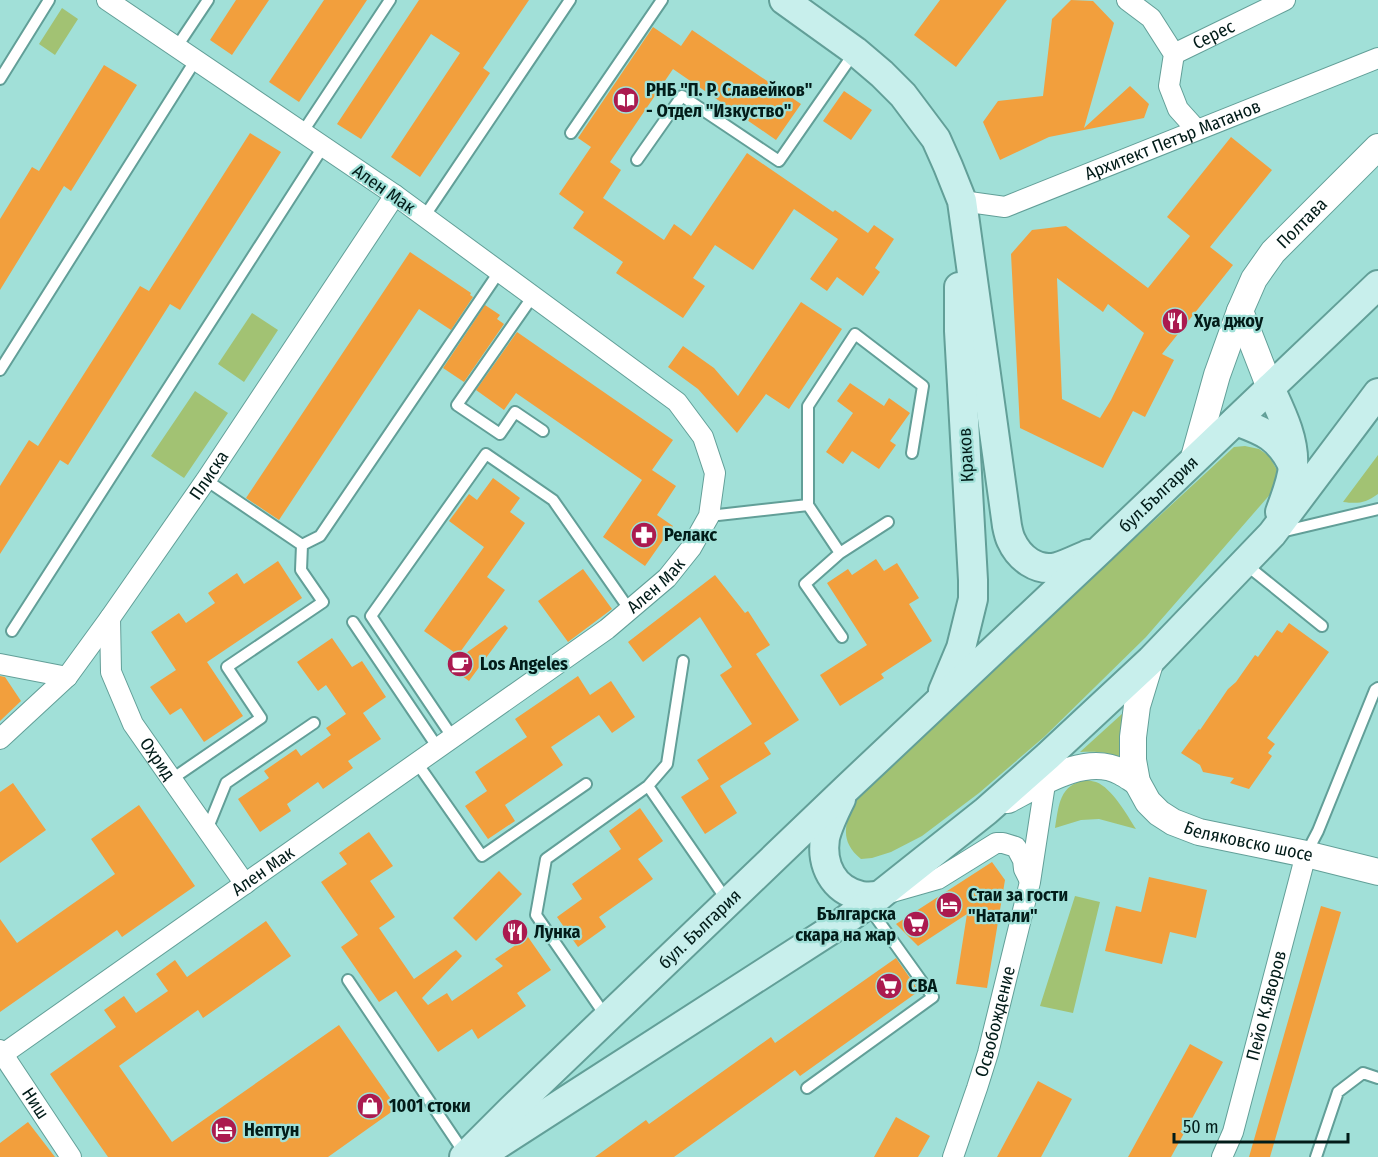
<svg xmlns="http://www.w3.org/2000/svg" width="1378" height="1157" font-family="'Fira Sans Condensed',sans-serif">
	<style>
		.green { fill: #a2c273 }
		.building { fill: #f29f3d; fill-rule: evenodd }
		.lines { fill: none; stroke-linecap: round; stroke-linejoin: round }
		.service-casing { stroke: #629f98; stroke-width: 14 }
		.minor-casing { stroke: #629f98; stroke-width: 22 }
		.tertiary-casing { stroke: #629f98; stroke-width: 28 }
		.secondary-casing { stroke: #629f98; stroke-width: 32 }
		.service { stroke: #fff; stroke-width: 10 }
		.minor { stroke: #fff; stroke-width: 20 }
		.tertiary { stroke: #fff; stroke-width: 26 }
		.secondary { stroke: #c8efec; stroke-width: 28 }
		.labels { text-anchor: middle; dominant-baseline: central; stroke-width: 4.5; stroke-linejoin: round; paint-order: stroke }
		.street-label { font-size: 18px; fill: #021c19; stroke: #a1e0d8 }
		.poi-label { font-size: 18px; font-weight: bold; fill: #021c19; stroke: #a1e0d8; text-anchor: start }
	</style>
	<rect width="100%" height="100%" fill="#a1e0d8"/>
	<path class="green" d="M62,8l16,11 -23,36 -16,-11z
		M252,313l26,17 -34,52 -26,-18z
		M195,391l33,22 -44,65 -33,-22z
		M1245,446l14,3 10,7 8,14 -4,21 -127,146 -102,100 -65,56 -57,43 -31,16 -19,6 -11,1c-24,-20 -14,-37 -6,-62l379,-350z
		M1378,455v39c-13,9 -19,10 -35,8z
		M1123,713l4,48c-17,-9 -29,-10 -47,-9z
		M1087,780c3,1 6,1 9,2 16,6 31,33 40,47l-37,-10 -18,1 -26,8c4,-23 4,-44 32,-48z
		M1075,896l25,6 -27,111 -33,-7z"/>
	<path class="building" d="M236,0h33l-37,55 -22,-15z
		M324,0h43l-68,102 -30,-20z
		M419,0h110l-46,68 7,5 -70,104 -29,-20 69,-104 -29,-19 -70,105 -24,-15z
		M940,0h67l-51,67 -42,-32z
		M1071,0l22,1 21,22 -30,105 46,-42 19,18 -5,14 -95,19 -49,23 -17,-38 15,-21 45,-5 9,-77z
		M653,27l28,19 11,-16 109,74 -25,36 -103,-71 -63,93 11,8 -18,28 61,42 10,-16 17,12 56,-83 86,59 2,-2 33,23 6,-8 20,14 -19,29 5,4 -17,24 -26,-19 -10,14 -17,-12 28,-40 -44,-30 -41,61 -38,-25 -22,33 12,8 -22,32 -67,-45 7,-11 -50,-34 11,-16 -25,-18 32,-47 -13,-9z
		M104,65l33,20 -66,106 -7,-5 -64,104v-71l32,-52 7,4z
		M844,91l28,19 -21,30 -28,-19z
		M250,133l31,19 -101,158 -10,-6 -102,161 -8,-5 -60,94v-68l29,-46 9,6 102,-160 9,5z
		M1231,137l41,33 -62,77 23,18 -71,89 12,6 -29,57 -12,-6 -30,57 -83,-40 -9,-174 21,-24 34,-4 82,62 42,-52 -23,-19zM1057,278l46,34 5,-8 36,29 -33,67 -11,18 -38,-19z
		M410,252l61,41 -1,2 3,2 -22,33 -32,-21 -140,211 -33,-22z
		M801,302l41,27 -53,80 -23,-15 -29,39 -39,-44 -30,-22 15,-21 31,22 24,28z
		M485,305l15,10 -3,4 7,5 -40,58 -21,-14z
		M517,332l156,108 -21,30 24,16 -19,29 16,11 -28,40 -42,-29 39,-57 -126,-87 -12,17 -28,-20z
		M850,383l34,23 5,-8 21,15 -20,28 6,4 -17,24 -27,-18 -9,13 -17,-12 27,-39 -16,-12z
		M493,478l27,20 -10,14 15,11 -38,54 18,13 -47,65 -34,-24 60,-84 -35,-26 20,-27 8,6z
		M876,559l8,12 13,-8 22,35 -10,6 23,37 -51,33 3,4 -44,28 -20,-31 47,-30 -40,-62 21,-14 4,6z
		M278,561l24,37 -95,64 36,54 -39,26 -23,-34 -11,7 -20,-28 26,-17 -25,-38 28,-19 7,10 29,-20 -7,-10 29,-20 7,11z
		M583,569l29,40 -44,33 -30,-41z
		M715,575l30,38 3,-2 22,34 -14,9 43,66 -35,23 7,11 -51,32 17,27 -32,21 -24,-37 28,-18 -12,-19 55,-36 -32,-49 12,-8 -32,-50 -57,45 -15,-20z
		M1289,623l40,29 -62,86 8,6 -7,9 4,3 -23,33 -19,-6 4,-5 -31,-6 -3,-7 -19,-12 18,-24 1,1 28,-41 8,-7 19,-27 3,2 19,-27 5,3z
		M505,625l3,3 -39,53 -21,-15z
		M332,638l20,29 10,-6 24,36 -23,16 18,26 -33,22 5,7 -30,21 -5,-7 -31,22 4,7 -31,21 -22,-33 31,-21 -5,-7 32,-22 5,7 30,-21 -5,-7 20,-14 -20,-29 -8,6 -21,-29z
		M0,676l5,1 16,24 -21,20z
		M578,676l12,19 21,-14 24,36 -23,16 -13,-18 -48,32 12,18 -58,40 10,16 -27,18 -23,-33 22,-15 -12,-19 52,-35 -12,-18z
		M13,783l33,47 -46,33v-71z
		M139,805l56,81 -73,51 -5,-7 -117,82v-93l17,24 98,-69 -24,-35z
		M640,808l23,33 -25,18 15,20 -54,38 7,10 -28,20 -21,-30 25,-18 -10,-15 49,-35 -12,-18z
		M369,832l24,34 -23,15 25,36 -16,11 35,51 42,-29 6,6 -40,42 6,7 19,-12 5,8 51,-35 -8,-7 33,-22 23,33 -34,23 9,13 -48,33 -6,-10 -34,23 -42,-61 -17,11 -38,-55 17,-12 -37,-53 26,-18 -8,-11z
		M992,862l13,18 -18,108 -31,-4 11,-70 -49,32 -22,-22z
		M499,871l23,23 -46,47 -23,-23z
		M1149,877l58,13 -11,48 -26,-6 -8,32 -57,-13 11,-45 25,6z
		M1321,906l20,6 -71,245h-21z
		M266,921l25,35 -88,62 -5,-8 -79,56 53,76 167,-117 58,83 -69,49h-220l-58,-83 66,-47 -12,-17 20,-14 12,17 32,-22 -12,-17 19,-14 12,17z
		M896,958l23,33 -119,85 -5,-6 -121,87h-79l51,-37 3,4 122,-87 4,6z
		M1190,1044l33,18 -52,95h-43z
		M1038,1081l34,18 -31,58h-44z
		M896,1117l34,19 -12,21h-44z
		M28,1122l27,35h-55v-14z"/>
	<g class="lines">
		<defs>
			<path id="service" d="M176,48l32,-48
				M0,79l49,-79
				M302,133l88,-133
				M571,133l91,-133
				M637,160l45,-64 97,65 75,-108
				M424,217l146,-217
				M533,296l-76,109 43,29 15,-22 28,19
				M0,370l195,-309
				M808,505v-99l47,-72 68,52 -11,67
				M709,516l99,-11 32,48 48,-31
				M1281,532l97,-23
				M302,545l18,-9 179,-264
				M840,553l-35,31 37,53
				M1244,563l78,63
				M353,622l85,126
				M12,631l311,-484
				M453,738l-82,-122 115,-162 67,46 76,109
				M417,763l65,93 104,-72
				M172,779l89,-61 -34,-51 96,-65 -22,-32 1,-25 -96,-65
				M648,786l80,116
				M207,830l19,-47 88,-60
				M1306,854l12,-23 57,-141 3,-2
				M348,980l117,174
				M607,1018l-71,-103 10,-56 102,-73 19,-22 16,-103
				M807,1088l126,-91 -66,-92
				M1316,1157l22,-65 25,-19 15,5"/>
			<g id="minor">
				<path d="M1127,0l24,18 23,36 -5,32 9,23 18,20"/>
				<path id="s1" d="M1174,54l111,-54"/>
				<path id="s2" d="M962,201l43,6 373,-149"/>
				<path id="s3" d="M110,618l1,54 22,52 112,160"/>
				<path d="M0,664l67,13"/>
				<path id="s4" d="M0,739l67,-62 43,-59 96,-138 189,-285"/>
				<path d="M889,893l49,-14 58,-36h7l13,4 7,13 1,9 5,10"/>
				<path id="s5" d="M0,1050l71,107"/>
				<path id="s6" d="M3,1054l604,-425 60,-51 24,-30 18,-32 6,-43 -12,-36 -26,-35 -282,-207 -288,-195"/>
				<path id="s7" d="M953,1157l24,-69 11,-35 42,-171 17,-111"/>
				<path id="s8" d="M1222,1157l11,-25 73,-278"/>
			</g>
			<g id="tertiary">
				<path d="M1240,311l30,77"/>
				<path id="s9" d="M1193,461l24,-86 23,-64 14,-32 19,-27 105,-105"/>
				<path id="s10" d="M1151,660l-14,46 -4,31v23l4,22 11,20 11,11 14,9 26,10 107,22 72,18"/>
				<path d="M1008,800c31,-16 78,-47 113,-28 6,3 11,7 16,10"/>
			</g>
			<g id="secondary">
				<path d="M784,0l71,51 27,23 21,21 33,44 12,27 14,35 45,325c1,5 2,10 4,14 8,18 26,32 46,27 11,-3 22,-9 32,-13"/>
				<path d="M1270,388c11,24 25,51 23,78 -1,16 -8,31 -13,46"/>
				<path d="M1236,421c27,10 42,15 56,43"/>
				<path d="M943,691l18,-43 12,-49v-19l-14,-249v-44"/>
				<path d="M841,799c-6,12 -13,26 -16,39 -4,27 8,52 36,58 5,1 12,0 18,0"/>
				<path d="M483,1154l357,-230 39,-28 107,-85 62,-55 103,-96 121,-126 106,-141"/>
				<path id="s11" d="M464,1157l47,-47 335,-321 256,-241 276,-263"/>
			</g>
		</defs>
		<use href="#service" class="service-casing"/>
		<use href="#minor" class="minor-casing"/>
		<use href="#tertiary" class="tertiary-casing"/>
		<use href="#secondary" class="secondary-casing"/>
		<use href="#service" class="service"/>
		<use href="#minor" class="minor"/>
		<use href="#tertiary" class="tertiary"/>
		<use href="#secondary" class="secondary"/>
	</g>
	<defs>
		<symbol id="library-disc" viewBox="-11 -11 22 22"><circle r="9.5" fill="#ab1a4f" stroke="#a1e0d8"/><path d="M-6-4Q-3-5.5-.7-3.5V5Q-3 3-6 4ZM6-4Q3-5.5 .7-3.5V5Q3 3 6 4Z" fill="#fff"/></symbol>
		<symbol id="restaurant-disc" viewBox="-11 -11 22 22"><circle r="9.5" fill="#ab1a4f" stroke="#a1e0d8"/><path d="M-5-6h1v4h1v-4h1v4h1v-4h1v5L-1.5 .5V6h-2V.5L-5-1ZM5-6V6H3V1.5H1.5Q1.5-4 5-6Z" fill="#fff"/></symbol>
		<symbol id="pharmacy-disc" viewBox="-11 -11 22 22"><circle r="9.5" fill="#ab1a4f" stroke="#a1e0d8"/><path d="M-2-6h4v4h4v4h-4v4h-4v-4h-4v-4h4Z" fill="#fff"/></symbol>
		<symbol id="cafe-disc" viewBox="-11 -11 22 22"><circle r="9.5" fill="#ab1a4f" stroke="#a1e0d8"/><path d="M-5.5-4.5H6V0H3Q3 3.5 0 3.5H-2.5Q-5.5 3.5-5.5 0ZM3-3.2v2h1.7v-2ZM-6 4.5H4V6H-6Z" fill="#fff"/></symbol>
		<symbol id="hotel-disc" viewBox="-11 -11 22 22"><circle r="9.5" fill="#ab1a4f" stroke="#a1e0d8"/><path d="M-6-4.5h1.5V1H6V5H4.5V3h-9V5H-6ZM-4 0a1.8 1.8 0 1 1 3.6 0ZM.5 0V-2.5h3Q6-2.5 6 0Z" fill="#fff"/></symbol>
		<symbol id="supermarket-disc" viewBox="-11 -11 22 22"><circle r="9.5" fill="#ab1a4f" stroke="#a1e0d8"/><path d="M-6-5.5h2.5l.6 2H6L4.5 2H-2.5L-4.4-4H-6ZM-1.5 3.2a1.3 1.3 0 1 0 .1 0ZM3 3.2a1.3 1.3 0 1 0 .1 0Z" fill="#fff"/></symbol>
		<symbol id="shop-disc" viewBox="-11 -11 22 22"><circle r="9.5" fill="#ab1a4f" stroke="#a1e0d8"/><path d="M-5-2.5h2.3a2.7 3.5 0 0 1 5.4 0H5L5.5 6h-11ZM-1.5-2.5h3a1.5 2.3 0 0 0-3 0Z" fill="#fff"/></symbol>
	</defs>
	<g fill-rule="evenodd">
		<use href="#library-disc" x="611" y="85" width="30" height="30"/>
		<use href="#restaurant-disc" x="1160" y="306" width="30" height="30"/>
		<use href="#pharmacy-disc" x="629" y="520" width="30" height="30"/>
		<use href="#cafe-disc" x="445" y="649" width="30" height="30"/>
		<use href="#hotel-disc" x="934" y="890" width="30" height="30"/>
		<use href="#supermarket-disc" x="901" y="909" width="30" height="30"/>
		<use href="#restaurant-disc" x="500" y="917" width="30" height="30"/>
		<use href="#supermarket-disc" x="874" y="971" width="30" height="30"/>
		<use href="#shop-disc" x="355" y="1091" width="30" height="30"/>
		<use href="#hotel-disc" x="209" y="1115" width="30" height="30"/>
	</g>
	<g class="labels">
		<g class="street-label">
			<text stroke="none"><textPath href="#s1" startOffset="44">Серес</textPath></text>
			<text stroke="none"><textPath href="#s2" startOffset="224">Архитект Петър Матанов</textPath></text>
			<text transform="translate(384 189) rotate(35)">Ален Мак</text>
			<text stroke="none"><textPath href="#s9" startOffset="266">Полтава</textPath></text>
			<text transform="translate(966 455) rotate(-93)">Краков</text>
			<text stroke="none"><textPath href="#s4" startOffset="338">Плиска</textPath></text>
			<text stroke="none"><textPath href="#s11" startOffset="960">бул.България</textPath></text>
			<text stroke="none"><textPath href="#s6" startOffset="804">Ален Мак</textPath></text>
			<text stroke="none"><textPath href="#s3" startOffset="153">Охрид</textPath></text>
			<text stroke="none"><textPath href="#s10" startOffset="258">Беляковско шосе</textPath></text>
			<text stroke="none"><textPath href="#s6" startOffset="318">Ален Мак</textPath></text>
			<text stroke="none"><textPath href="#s11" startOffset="328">бул. България</textPath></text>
			<text stroke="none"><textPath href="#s8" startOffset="158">Пейо К.Яворов</textPath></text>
			<text stroke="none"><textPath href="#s7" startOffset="142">Освобождение</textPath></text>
			<text stroke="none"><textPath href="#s5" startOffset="64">Ниш</textPath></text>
		</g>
		<g class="poi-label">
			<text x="646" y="90">РНБ "П. Р. Славейков"<tspan x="646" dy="21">- Отдел "Изкуство"</tspan></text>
			<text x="1194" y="321">Хуа джоу</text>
			<text x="664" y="535">Релакс</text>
			<text x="480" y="664">Los Angeles</text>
			<text x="968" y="895">Стаи за гости<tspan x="968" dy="21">"Натали"</tspan></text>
			<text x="896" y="914" text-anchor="end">Българска<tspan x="896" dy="21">скара на жар</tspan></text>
			<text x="534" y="932">Лунка</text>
			<text x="908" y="986">CBA</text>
			<text x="389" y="1106">1001 стоки</text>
			<text x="244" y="1130">Нептун</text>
		</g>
	</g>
	<path d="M1174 1133v9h174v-9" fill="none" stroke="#021c19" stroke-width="3"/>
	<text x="1183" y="1133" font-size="18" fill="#021c19" stroke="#a1e0d8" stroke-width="4.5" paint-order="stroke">50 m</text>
</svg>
